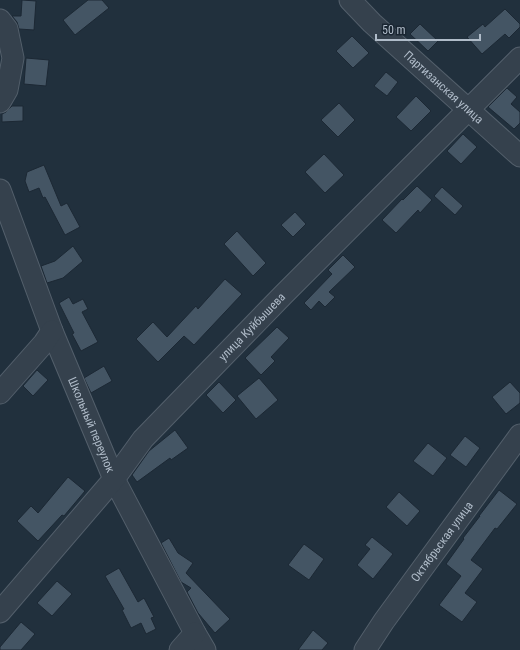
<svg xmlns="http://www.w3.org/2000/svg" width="520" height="650" font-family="'Roboto Condensed',sans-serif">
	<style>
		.building { fill: #445564; stroke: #1c2834 }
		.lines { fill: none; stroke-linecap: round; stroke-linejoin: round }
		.minor-casing { stroke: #535f6b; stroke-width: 23 }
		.minor { stroke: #35414d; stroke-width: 21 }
		.labels { text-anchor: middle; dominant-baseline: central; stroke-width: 4; stroke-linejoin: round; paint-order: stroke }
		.street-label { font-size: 12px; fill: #b0bcc9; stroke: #1a2632 }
	</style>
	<rect width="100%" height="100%" fill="#21303d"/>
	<path class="building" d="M22,0l14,1 -2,29 -15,-1 -2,-7 -5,-6h9z
		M88,0h14l7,8 -34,27 -12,-15z
		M505,9l15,15v3l-11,11 -4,-4 -23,20 -15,-17 16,-13 2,3z
		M420,24l18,17 -10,10 -18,-17z
		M352,36l17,17 -16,15 -17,-17z
		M26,58l23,2 -3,26 -22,-2z
		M386,72l12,10 -11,14 -13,-10z
		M507,88l10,9 -6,7 9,8v11l-6,6 -26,-22z
		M416,96l15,15 -20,20 -15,-14z
		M339,103l16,17 -17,17 -17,-17z
		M12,106h11v15l-21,1v-8l4,-2z
		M463,134l14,13 -16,17 -14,-13z
		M324,154l20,21 -19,18 -20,-21z
		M44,165l17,41 6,-3 13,24 -15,8 -20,-38 -2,1 -4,-10 -10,4 -4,-11 2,-9z
		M417,186l15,14 -12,13 -2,-3 -22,23 -14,-13 20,-21 1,1z
		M442,187l21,19 -8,9 -21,-19z
		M295,212l11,12 -13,13 -12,-12z
		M237,231l29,32 -13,13 -29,-32z
		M73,246l10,15 -20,17 -16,5 -6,-17 14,-5z
		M343,255l12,12 -26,25 6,5 -10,10 -6,-6 -8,9 -7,-7 28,-29 -4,-4z
		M225,279l17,15 -48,51 -10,-9 -26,26 -22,-23 17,-17 14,15 29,-31 2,3z
		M69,297l4,7 10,-5 5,10 -6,3 16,30 -17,9 -9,-17 2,-1 -15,-30z
		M277,327l12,11 -18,19 4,4 -14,14 -16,-17z
		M104,366l8,15 -21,12 -7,-15z
		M37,370l11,10 -15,16 -10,-10z
		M259,378l19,22 -22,19 -19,-23z
		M219,382l17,18 -13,13 -17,-18z
		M510,382l10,11v10l-14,11 -14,-17z
		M175,430l13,18 -17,12 -1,-2 -33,24 -5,-7 17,-24z
		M465,436l15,12 -14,19 -16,-12z
		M428,443l19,15 -14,18 -20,-15z
		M68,477l17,14 -21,25 -2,-1 -24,26 -21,-20 14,-15 7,7z
		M499,490l18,14 -20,25 -2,-1 -24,32 12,9 -18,24 12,9 -15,20 -23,-17 22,-29 -15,-12 18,-25 -1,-1 17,-22h-1z
		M399,492l21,19 -13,15 -21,-19z
		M372,537l21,17 -20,25 -16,-14 13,-16 -5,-4z
		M169,538l9,15 15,10 -7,10 44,46 -15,14 -17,-20 -11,-21 4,-4 -10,-6 -20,-39z
		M304,544l20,15 -15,21 -21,-15z
		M119,568l19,34 6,-4 10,19 -3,1 5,11 -10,5 -5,-11 -10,5 -9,-18 2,-1 -19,-33z
		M57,581l15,13 -20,22 -15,-13z
		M21,622l14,12 -14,16h-21v-3z
		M313,630l15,13 -6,7h-24z"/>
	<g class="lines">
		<defs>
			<g id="minor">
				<path id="s1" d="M350,0l22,23 148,133"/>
				<path d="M0,20l7,9 6,29 -6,32 -7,12"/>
				<path id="s2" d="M0,190l52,141 62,148 81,154 10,17"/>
				<path d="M0,393l44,-50 8,-12"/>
				<path id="s3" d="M0,612l114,-133 29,-40 141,-145 236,-236"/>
				<path d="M180,650l15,-17"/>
				<path id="s4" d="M365,650l19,-29 136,-186"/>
			</g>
		</defs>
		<use href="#minor" class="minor-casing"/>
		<use href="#minor" class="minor"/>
	</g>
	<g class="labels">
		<g class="street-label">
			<text stroke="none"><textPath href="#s1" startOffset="128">Партизанская улица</textPath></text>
			<text stroke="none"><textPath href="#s3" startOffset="381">улица Куйбышева</textPath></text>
			<text stroke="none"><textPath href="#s2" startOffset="252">Школьный переулок</textPath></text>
			<text stroke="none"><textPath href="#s4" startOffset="133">Октябрьская улица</textPath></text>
		</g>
	</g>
	<path d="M376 34v6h104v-6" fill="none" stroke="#b0bcc9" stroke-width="2"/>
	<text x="382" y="34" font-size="12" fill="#b0bcc9" stroke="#1a2632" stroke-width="3" paint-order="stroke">50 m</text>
</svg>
